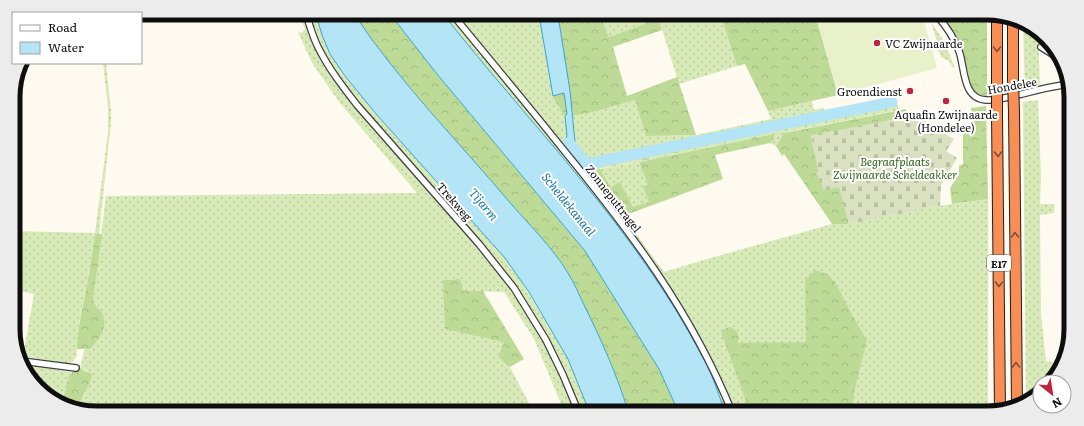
<svg xmlns="http://www.w3.org/2000/svg" width="1084" height="426" font-family="Literata,serif">
	<style>
		.grass { fill: url(#grass-dots) }
		.forest { fill: url(#forest-crowns) }
		.wetland { fill: url(#wetland-marsh) }
		.cemetery { fill: url(#cemetery-stones) }
		.pitch { fill: #e8f1ca }
		.water { fill: #b3e5f7; stroke: #39a4cf }
		.lines { fill: none; stroke-linecap: round; stroke-linejoin: round }
		.river { stroke: #b3e5f7; stroke-width: 11 }
		.minor-casing { stroke: #414141; stroke-width: 8 }
		.motorway-casing { stroke: #1f1f1f; stroke-width: 12 }
		.minor { stroke: #fff; stroke-width: 5.5 }
		.motorway { stroke: #f68e56; stroke-width: 10 }
		.motorway-bridge-casing { stroke: #1f1f1f; stroke-width: 12; stroke-linecap: butt }
		.motorway-bridge { stroke: #f68e56; stroke-width: 10 }
		.oneway { stroke: #824e32 }
		.poi-dot { fill: #c0243c; stroke: #fff; stroke-width: 1.5 }
		.labels { text-anchor: middle; dominant-baseline: central; stroke-width: 4; stroke-linejoin: round; paint-order: stroke }
		.shield { fill: #fff; stroke: #565656; stroke-width: 1 }
		.shield-label { font-size: 10px; font-weight: bold; fill: #0e0e0e }
		.poi-label { font-size: 11px; fill: #0e0e0e; stroke: #fff; text-anchor: start }
		.street-label { font-size: 11px; fill: #0e0e0e; stroke: #fff }
		.park-label { font-size: 11px; font-style: italic; fill: #34671d; stroke: #fff }
		.water-label { font-size: 12px; font-style: italic; fill: #1574a2; stroke: #fff }
		.rim { fill: none; stroke: #0e0e0e; stroke-width: 5 }
	</style>
	<defs>
		<pattern id="grass-dots" width="8" height="8" patternUnits="userSpaceOnUse"><rect width="8" height="8" fill="#d7eab8"/><path d="M2 2h.1M6 6h.1" fill="none" stroke="#b7c89d" stroke-width="1.8" stroke-linecap="round"/></pattern>
		<pattern id="forest-crowns" width="20" height="18" patternUnits="userSpaceOnUse"><rect width="20" height="18" fill="#bddb97"/><path d="M2 6a3 3 0 1 1 6 0M12 15a3 3 0 1 1 6 0" fill="none" stroke="#a1bb81"/></pattern>
		<pattern id="wetland-marsh" width="20" height="14" patternUnits="userSpaceOnUse"><rect width="20" height="14" fill="#d7eab8"/><path d="M1 5h8M5 5V1M11 12h8M15 12V8" fill="none" stroke="#b7c89d"/></pattern>
		<pattern id="cemetery-stones" width="16" height="16" patternUnits="userSpaceOnUse"><rect width="16" height="16" fill="#dae1c0"/><path d="M2 7V4a2 2 0 0 1 4 0v3zM10 15v-3a2 2 0 0 1 4 0v3z" fill="#bac0a4"/></pattern>
	</defs>
	<rect width="100%" height="100%" fill="#fffaef"/>
	<path class="grass" d="M299,14h17l6,21 8,19 15,22 32,39 128,143 14,19 49,82 21,52h-25l-30,-72 -30,-47 -41,-1 -2,-12 -18,1 52,59 9,3 -6,15 12,10 23,44 -454,-3v-5l7,-11 1,-21 -7,-2 4,-19 6,-1 12,-15 -4,-27 -5,-7 13,-104 311,-3 -78,-91 -27,-39 -14,-31 3,1 4,-4z
		M444,15h95l14,81c3,8 9,13 12,20 3,8 3,20 -2,26l23,26 5,2 3,10 27,35 2,1 41,56 29,-9 139,-39h17l91,-18 48,-7v214l-263,-1c-7,-19 -13,-39 -23,-56 -67,-127 -170,-229 -258,-341z
		M610,16h40l2,5 -43,16 -7,-19z
		M658,16h63l16,50 -58,18z
		M931,22l14,21 9,23 -1,2 -4,-7 -8,-4 -3,-7 -2,-12z
		M1023,24l15,10 2,53 -15,3z
		M103,63h3l5,48v11l-12,112h-4l-9,55 -7,35 -2,18v13l-4,7 -6,2 -44,-8 11,-62 -15,-3 3,-18 -8,-1v-41l81,2 13,-101v-25z
		M895,97l4,13 -108,21 -7,2 -8,13 -6,-3c5,-6 3,-13 1,-21l-182,37 -14,-17 -2,-26 24,-5 38,-11 11,36 50,-1 75,-16 -3,-8 44,-10 2,9 10,-2 1,2z
		M1038,100l3,77 -1,27h14v9l-14,2 1,98 5,48 15,3 -13,18h-8c0,14 -1,13 -14,18l-3,-298z
		M639,162l9,23 1,17 -16,6 -13,-25 -9,4 -11,-18z
		M23,363l48,9 -2,3 -7,28 -28,-19z"/>
	<path class="forest" d="M354,14h36l47,60 148,177 74,118 19,42h-50c-11,-36 -27,-72 -44,-106 -5,-11 -10,-22 -16,-32 -15,-25 -37,-46 -56,-68 -53,-63 -112,-122 -158,-191z
		M558,15l52,1 -8,3 7,18 43,-16 -2,-5h8l4,14 -49,17 14,49 50,-19 19,58 -50,1 -11,-36 -38,11 -24,5z
		M721,16l95,1 22,78 -70,16 -23,-47 -8,2z
		M942,17h45v79c-7,0 -11,-2 -15,-7l-12,-44 -7,-13z
		M564,93l3,21 -2,2 -10,-15 -2,-5z
		M986,106l2,93 -36,5 -2,-16 9,-14v-8l4,-2v-38h8v-18z
		M906,109l1,8 -96,19 8,36 -3,1 23,13 10,38h-17l-48,-70 -2,2 -6,-10 8,-13z
		M773,134l1,4 -4,5 -55,12 8,24 -100,37 -6,-3 -23,-33 -3,-10 9,-1 11,18 9,-5 13,25 16,-5 -6,-15 5,-2 -9,-23z
		M95,234h7l-9,66c2,5 6,9 9,13 7,15 -3,26 -12,36h-13c0,-21 6,-40 9,-60 4,-19 6,-37 9,-55z
		M815,270l12,4 8,8 21,40 11,18 -13,53c0,7 -1,15 -8,19h-96l-29,-80 5,-4 5,-1 7,6v10l68,-1 -1,-62z
		M461,279l2,12h20l41,68 -14,8 -12,-10 6,-15 -59,-13 -2,-49z
		M80,365v3c3,3 8,4 12,6 -2,14 -12,23 -13,34h-9l-8,-5 7,-28z"/>
	<path class="wetland" d="M772,122l1,12 -134,28 -48,8 -5,-2 -23,-26 3,-3 3,4 6,-1 14,17 110,-21z"/>
	<path class="cemetery" d="M924,114l4,16 3,-4 23,13 -8,12 11,7 -16,27 -1,21 -91,18 -10,-37 -15,3 -8,-17 3,-1 -8,-37z"/>
	<path class="pitch" d="M816,17h107l14,51 -99,27z"/>
	<path class="water" d="M316,14h38c46,69 105,128 158,191 19,22 41,43 56,68 6,10 11,21 16,32 17,34 33,70 44,106h-39l-21,-52 -39,-67 -24,-34 -128,-143 -32,-39 -15,-22 -8,-19z
		M390,14l54,1c88,112 191,213 258,341 10,17 16,37 23,56l-47,-1 -19,-42 -74,-118 -148,-177z
		M539,15h19l12,76 5,51 -6,1 -3,-4 1,-4 -2,-19 2,-2 -3,-21 -11,3z"/>
	<g class="lines">
		<path class="river" d="M567,144l2,-1 18,21 305,-62"/>
		<defs>
			<path id="minor" d="M306,14c4,12 7,24 13,35 10,20 24,38 38,56l122,139 35,44 32,52 17,35 15,36
				M453,15c36,44 73,88 109,133 68,83 129,163 170,264
				M938,17c9,10 16,21 21,34 6,16 3,48 27,49 11,1 25,-4 36,-6 15,-4 31,-8 48,-10
				M1041,47l16,10
				M22,361l54,7"/>
			<path id="motorway" d="M997,17v64
				M1013,18v61
				M1014,112l3,292
				M997,115l3,295"/>
		</defs>
		<use href="#minor" class="minor-casing"/>
		<use href="#motorway" class="motorway-casing"/>
		<use href="#minor" class="minor"/>
		<use href="#motorway" class="motorway"/>
		<defs>
			<path id="motorway-bridge" d="M1013,79l1,33
				M997,81v34"/>
		</defs>
		<use href="#motorway-bridge" class="motorway-bridge-casing"/>
		<use href="#motorway-bridge" class="motorway-bridge"/>
	</g>
	<defs><path id="oneway-chevron" d="M-2-3.5L2.5 0L-2 3.5" fill="none" stroke-width="1.6" stroke-linecap="round" stroke-linejoin="round"/></defs>
	<g class="oneway">
		<use href="#oneway-chevron" transform="translate(997 49) rotate(90)"/>
		<use href="#oneway-chevron" transform="translate(998 154) rotate(90)"/>
		<use href="#oneway-chevron" transform="translate(1015 235) rotate(-91)"/>
		<use href="#oneway-chevron" transform="translate(999 284) rotate(90)"/>
		<use href="#oneway-chevron" transform="translate(1016 365) rotate(-91)"/>
	</g>
	<g class="poi-dot">
		<circle cx="877" cy="43" r="4"/>
		<circle cx="910" cy="91" r="4"/>
		<circle cx="946" cy="101" r="4"/>
	</g>
	<g class="labels">
		<rect class="shield" x="987" y="255" width="24" height="16" rx="3"/>
		<g class="shield-label">
			<text x="999" y="263">E17</text>
		</g>
		<g class="poi-label">
			<text x="885" y="43">VC Zwijnaarde</text>
			<text x="902" y="91" text-anchor="end">Groendienst</text>
			<text x="946" y="114" text-anchor="middle">Aquafin Zwijnaarde<tspan x="946" dy="13">(Hondelee)</tspan></text>
		</g>
		<g class="street-label">
			<text transform="translate(1012 85) rotate(-10)">Hondelee</text>
			<text transform="translate(614 198) rotate(52)">Zonneputtragel</text>
			<text transform="translate(455 201) rotate(49)">Trekweg</text>
		</g>
		<g class="park-label">
			<text x="895" y="161">Begraafplaats<tspan x="895" dy="13">Zwijnaarde Scheldeakker</tspan></text>
		</g>
		<g class="water-label">
			<text transform="translate(484 204) rotate(50)">Tijarm</text>
			<text transform="translate(569 204) rotate(51)">Scheldekanaal</text>
		</g>
	</g>
	<path d="M0 0H1084V426H0ZM97 20H987A77 77 0 0 1 1064 97V329A77 77 0 0 1 987 406H97A77 77 0 0 1 20 329V97A77 77 0 0 1 97 20Z" fill="#ececec" fill-rule="evenodd"/>
	<path class="rim" d="M97 20H987A77 77 0 0 1 1064 97V329A77 77 0 0 1 987 406H97A77 77 0 0 1 20 329V97A77 77 0 0 1 97 20Z"/>
	<rect x="12" y="12" width="130" height="52" fill="#ffffff" stroke="#9f9f9f"/>
	<rect x="20" y="25" width="20" height="6" fill="#ffffff" stroke="#9f9f9f"/>
	<text x="48" y="32" font-size="12" fill="#0e0e0e">Road</text>
	<rect x="20" y="42" width="20" height="12" fill="#b3e5f7" stroke="#9f9f9f"/>
	<text x="48" y="52" font-size="12" fill="#0e0e0e">Water</text>
	<g transform="translate(1052 394) rotate(150)"><circle r="19" fill="#ffffff" stroke="#9f9f9f"/>
	<path d="M0-3L7 15L0 10L-7 15Z" fill="#c0243c"/>
	<text y="-6" font-size="11" font-weight="bold" text-anchor="middle" fill="#0e0e0e">N</text>
	</g>
</svg>
